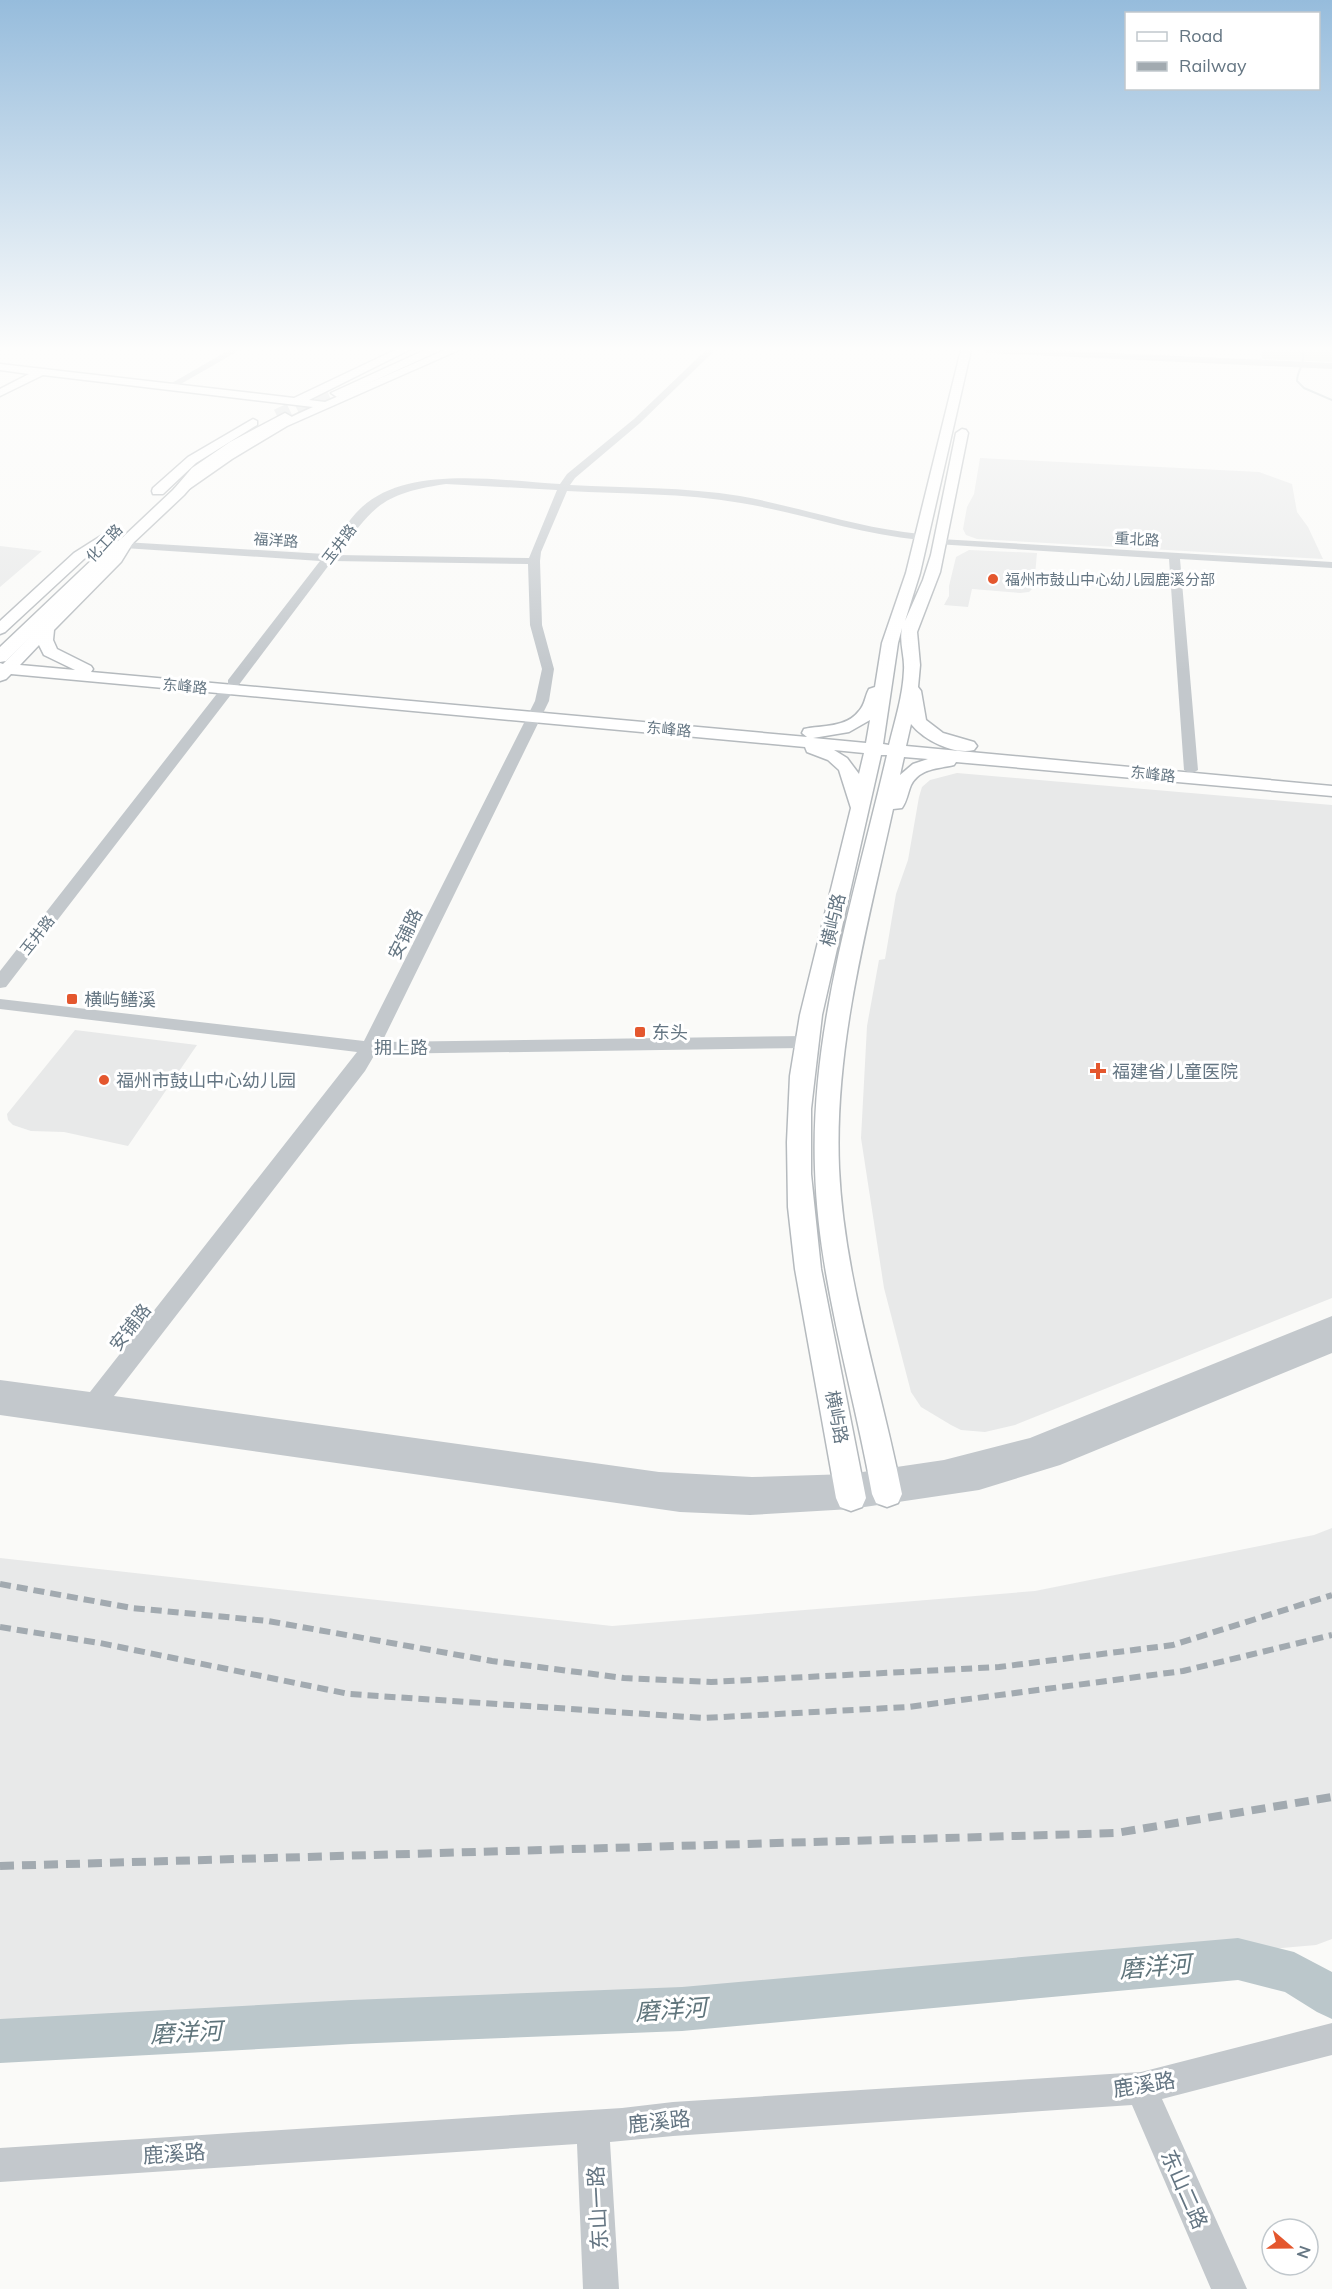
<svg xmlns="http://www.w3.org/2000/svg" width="1332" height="2289" font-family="Mulish,'Noto Sans SC',sans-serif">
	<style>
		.built { fill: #e8e9e9 }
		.green { fill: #dadfd7 }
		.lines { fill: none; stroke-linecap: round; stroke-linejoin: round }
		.stream { stroke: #bbc7cb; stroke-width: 2 }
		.river { fill: #bbc7cb; fill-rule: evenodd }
		.highway-tunnel { stroke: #d5d9db; stroke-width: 14; stroke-dasharray: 14 7; stroke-linecap: butt }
		.major-casing { stroke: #b5babe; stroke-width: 3 }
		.highway-casing { stroke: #b4b9bd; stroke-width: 3 }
		.minor { fill: #c3c8cc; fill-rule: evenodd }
		.major { fill: #fff; fill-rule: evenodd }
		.highway { fill: #fff; fill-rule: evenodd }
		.rail-far1 { stroke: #a2aab0; stroke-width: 6; stroke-dasharray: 11 6; stroke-linecap: butt }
		.rail { stroke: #a2aab0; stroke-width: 8; stroke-dasharray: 14 8; stroke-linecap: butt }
		.poi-dot { fill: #e4572e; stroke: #fff; stroke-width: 2 }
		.labels { text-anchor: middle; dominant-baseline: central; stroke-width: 6; stroke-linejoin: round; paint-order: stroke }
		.far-street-label { font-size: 15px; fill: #657683; stroke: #fff }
		.far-poi-label { font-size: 15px; fill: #657683; stroke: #fff; text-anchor: start }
		.street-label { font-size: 18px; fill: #657683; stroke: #fff }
		.poi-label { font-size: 18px; fill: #657683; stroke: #fff; text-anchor: start }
		.near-street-label { font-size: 21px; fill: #657683; stroke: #fff }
		.near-water-label { font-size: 24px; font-style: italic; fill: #60757c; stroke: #fff }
	</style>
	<rect width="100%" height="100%" fill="#fafaf8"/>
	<path class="built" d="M980,458l279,14 33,12 5,28 11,15 15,32 -346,-20 -11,-4 -3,-6 4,-22 7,-13z
		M0,546l42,5 -42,36z
		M969,550l68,3 -3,34 -5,5 -9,1 -48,-4 -4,18 -24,-2 5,-9v-10l7,-29z
		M957,773l375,32v493l-317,127 -30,7 -24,-2 -10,-5 -30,-18 -10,-15 -27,-104 -23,-150 6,-112 12,-66 6,-1 11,-65 12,-34 11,-63 3,-10 8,-7z
		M75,1030l122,15 -69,101 -64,-14 -33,-1 -18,-6 -5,-5 -1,-6z
		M1332,1528v411l-16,6 -698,61 -618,47v-495l612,68 423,-35 279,-56z"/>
	<path class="green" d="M1261,350h71v12l-70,-3z"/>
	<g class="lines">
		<path class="stream" d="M1298,350l5,4c2,10 -6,17 -6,27l7,7 28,12"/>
		<path class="river" d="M1238,1938l56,14 38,20v47l-15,-7 -32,-20 -47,-12 -556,51 -331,13 -351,19v-44l351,-19 331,-13z"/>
		<path class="highway-tunnel" d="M277,416l53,-25"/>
		<defs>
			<path id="major" d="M395,350h14l-100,50 16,2 120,-52h14l-172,76 -55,33 -53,37 -6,-4 1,-3c45,-32 88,-60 139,-82l-270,-32 -43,21v-7l29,-15 -29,-4v-6l294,34z
				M961,350h10l-51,223 -15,48 18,-41 8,-25 25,-122 6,-4 4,1 2,3 -28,139 -23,60 3,33 -2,22 3,4 5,29 17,13 31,9 3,4 -3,4c-21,5 -50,-10 -63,-26l-5,22 426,40v10l-376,-34 -2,3c-16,4 -34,3 -43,20 -3,7 -4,16 -9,23l-9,1c-26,118 -59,237 -54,359 5,111 42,218 63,326l-4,9 -11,4 -11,-4 -4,-9c-19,-108 -54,-215 -57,-325 -5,-141 41,-279 72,-414h-6l-59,260 -11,94v65l10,95 45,229 -4,9 -11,4 -11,-4 -4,-9 -41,-229 -7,-62 -1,-65 3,-66 10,-61 51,-207 -12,-38 -11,-10 -21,-8 -2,-5 -794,-73 -5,5 -6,2v-18l3,1 107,-107 12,-19 5,-1 7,4 -13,21 -67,68 -1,10 4,9 34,17 2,3 -2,3 716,65 -5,-4 2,-4c19,-4 42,-1 55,-18 6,-6 6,-15 10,-22l6,-2 7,-44 24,-70zM902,628c-3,15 3,28 2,42 -1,26 -9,50 -15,75l-6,-1 15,-101zM39,645l5,10 31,15 -55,-5zM870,720l-4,23 -53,-5 36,-6zM834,750l30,3 -5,21 -12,-16zM904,757l24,2 -15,5 -13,11z
				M253,419l4,2v4l-61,38 -33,31h-10l-1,-3 1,-3 35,-31z
				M104,534l7,4 -2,3 -25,18 -79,73 -5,2v-13l74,-68z"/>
			<path id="highway" d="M425,350h16l-100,46 -4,1 -6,-4z
				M285,413l7,4 -2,3 -50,28 -38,26 -18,21 -52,49 -23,17 -103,100 -6,1v-15l97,-92 25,-17 52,-49 18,-21 38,-26z"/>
		</defs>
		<use href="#major" class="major-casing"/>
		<use href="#highway" class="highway-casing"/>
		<path class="minor" d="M229,350h11l-68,39 -7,-2z
			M706,350h9l-75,73 -65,55 -5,7c57,3 115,2 170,11 61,11 118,32 180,38l6,3 -6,3c-62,-6 -119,-27 -179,-37 -57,-10 -117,-9 -174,-12l-26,61 -1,9 2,64 12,44 -5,32 -167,341 423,-6 6,2 3,4 -3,4 -6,2 -430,6 -10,17 -251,325 545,76 93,5 97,-3 95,-14 86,-22 302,-122v37l-272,112 -81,25 -128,19 -101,6 -70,-3 -680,-97v-35l90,12 267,-340 -357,-43v-10l364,42 171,-340 7,-32 -12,-44 -2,-61 -196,-3 -94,125 -5,1v5l-227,295 -6,1v-17l223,-285 5,-1v-5l92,-119 -196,-13 -6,-3 6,-3 201,12c12,-15 23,-34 37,-47 47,-43 140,-26 198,-23l7,-10 67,-55zM446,484l111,6 -28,68 -192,-3c38,-50 44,-61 109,-71z
			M983,350h64l285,13v6l-345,-16z
			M940,539l392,23v6l-152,-9 18,211 -7,4 -7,-4 -15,-211 -233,-15 -2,-2z
			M1332,2023v32l-170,44 85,190h-36l-79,-184 -459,31 -63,6 9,147h-36l-6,-145 -577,38v-34l622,-40 51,-6 468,-30z"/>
		<use href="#major" class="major"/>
		<use href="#highway" class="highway"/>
		<path class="rail-far1" d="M0,1584l132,24 136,13 224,40 132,17 87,4 288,-15 174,-22 159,-50
			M0,1627l100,16 249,51 355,24 204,-11 275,-36 149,-36"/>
		<path class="rail" d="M0,1866l1116,-33 216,-36"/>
	</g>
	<linearGradient id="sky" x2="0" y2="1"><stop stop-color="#96bcdc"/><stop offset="0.52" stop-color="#fdfdfc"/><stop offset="1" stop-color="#fdfdfc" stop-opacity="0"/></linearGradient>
	<rect width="1332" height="671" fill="url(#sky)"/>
	<g class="poi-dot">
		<circle cx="993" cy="579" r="6"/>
		<rect x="66" y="993" width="12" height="12" rx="3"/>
		<rect x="634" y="1026" width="12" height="12" rx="3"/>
		<path d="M1095 1062h6v6h6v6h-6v6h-6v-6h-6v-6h6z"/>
		<circle cx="104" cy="1080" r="6"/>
	</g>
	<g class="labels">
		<g class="far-street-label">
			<text transform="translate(1137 539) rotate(3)">重北路</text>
			<text transform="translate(276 540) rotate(4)">福洋路</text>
			<text transform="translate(104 543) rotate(-47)">化工路</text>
			<text transform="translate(339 544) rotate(-53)">玉井路</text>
			<text transform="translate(185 686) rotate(5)">东峰路</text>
			<text transform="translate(669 729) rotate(5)">东峰路</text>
			<text transform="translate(1153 774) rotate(6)">东峰路</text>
			<text transform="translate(37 935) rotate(-52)">玉井路</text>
		</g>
		<g class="far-poi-label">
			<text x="1005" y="579">福州市鼓山中心幼儿园鹿溪分部</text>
		</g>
		<g class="street-label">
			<text transform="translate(833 920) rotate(-77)">横屿路</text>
			<text transform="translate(405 934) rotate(-64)">安铺路</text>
			<text x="401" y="1047">拥上路</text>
			<text transform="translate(130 1327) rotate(-52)">安铺路</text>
			<text transform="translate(837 1417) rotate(79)">横屿路</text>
		</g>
		<g class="poi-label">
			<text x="84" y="999">横屿鳝溪</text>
			<text x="652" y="1032">东头</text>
			<text x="1112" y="1071">福建省儿童医院</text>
			<text x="116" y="1080">福州市鼓山中心幼儿园</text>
		</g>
		<g class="near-street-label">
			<text transform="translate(1144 2084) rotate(-9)">鹿溪路</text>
			<text transform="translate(659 2121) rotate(-6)">鹿溪路</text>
			<text transform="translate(174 2153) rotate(-4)">鹿溪路</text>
			<text transform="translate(1185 2189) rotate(66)">东山二路</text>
			<text transform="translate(597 2208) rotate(-93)">东山一路</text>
		</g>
		<g class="near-water-label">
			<text transform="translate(1155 1966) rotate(-5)">磨洋河</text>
			<text transform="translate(671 2009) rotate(-4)">磨洋河</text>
			<text transform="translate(186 2032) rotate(-3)">磨洋河</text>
		</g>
	</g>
	<rect x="1125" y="12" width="195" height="78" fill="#ffffff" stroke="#c1c8cd" stroke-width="1.5"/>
	<rect x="1137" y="32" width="30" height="9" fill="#ffffff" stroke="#c1c8cd" stroke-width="1.5"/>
	<text x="1179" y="42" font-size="18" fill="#657683">Road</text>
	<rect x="1137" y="62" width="30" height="9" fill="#a2aab0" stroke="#c1c8cd" stroke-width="1.5"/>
	<text x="1179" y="72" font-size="18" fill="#657683">Railway</text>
	<g transform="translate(1290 2247) rotate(110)"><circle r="28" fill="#ffffff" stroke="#c1c8cd" stroke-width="1.5"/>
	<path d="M0-4.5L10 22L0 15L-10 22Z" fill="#e4572e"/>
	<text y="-9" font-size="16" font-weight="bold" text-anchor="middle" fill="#657683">N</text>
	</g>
</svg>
